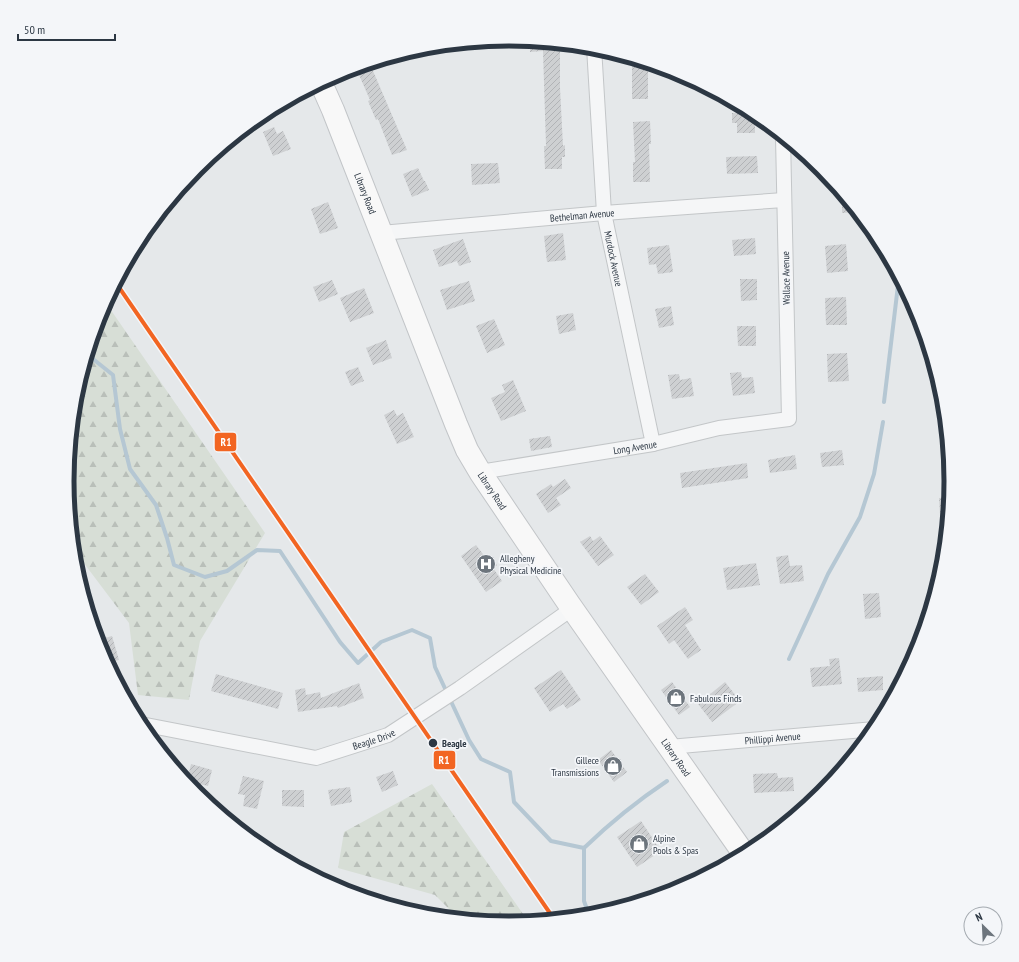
<svg xmlns="http://www.w3.org/2000/svg" width="1019" height="962" font-family="'PT Sans Narrow',sans-serif">
	<style>
		.forest { fill: url(#forest-firs) }
		.lines { fill: none; stroke-linecap: round; stroke-linejoin: round }
		.stream { stroke: #b5c7d3; stroke-width: 4 }
		.building { fill: url(#building-hatch) }
		.street-casing { stroke: #c3c6c8; stroke-width: 16 }
		.primary-casing { stroke: #c2c5c8; stroke-width: 24 }
		.street { stroke: #f5f6f7; stroke-width: 14 }
		.primary { stroke: #f8f8f8; stroke-width: 22 }
		.rail-1-casing { stroke: #f4f6f9; stroke-width: 7 }
		.rail-1 { stroke: #f26522; stroke-width: 4 }
		.stop-dot { fill: #2c3743; stroke: #f4f6f9; stroke-width: 1.5 }
		.labels { text-anchor: middle; dominant-baseline: central; stroke-width: 3.5; stroke-linejoin: round; paint-order: stroke }
		.street-label { font-size: 10px; fill: #2c3743; stroke: #f4f6f9 }
		.poi-label { font-size: 10px; fill: #2c3743; stroke: #f4f6f9; text-anchor: start }
		.stop-label { font-size: 10px; font-weight: bold; fill: #2c3743; stroke: #f4f6f9; text-anchor: start }
		.rim { fill: none; stroke: #2c3743; stroke-width: 5 }
		.line-badge { stroke: #f4f6f9; stroke-width: 1.5 }
		.badge-label { font-size: 11px; text-anchor: middle; font-weight: bold; fill: #fff }
	</style>
	<defs>
		<pattern id="forest-firs" width="22" height="20" patternUnits="userSpaceOnUse"><rect width="22" height="20" fill="#d7ded6"/><path d="M5 1l3.5 6h-7zM16 11l3.5 6h-7z" fill="#b9bfb9"/></pattern>
		<pattern id="building-hatch" width="6" height="6" patternUnits="userSpaceOnUse"><rect width="6" height="6" fill="#ced0d2"/><path d="M-1 1l2-2M0 6l6-6M5 7l2-2" fill="none" stroke="#b1b3b6"/></pattern>
	</defs>
	<rect width="100%" height="100%" fill="#e5e8ea"/>
	<path class="forest" d="M106,303l159,230 -65,108 -11,59 -51,-5 -9,-72 -55,-73 -6,-69 8,-86 25,-83z
		M432,784l96,137 -19,2 -51,-5 -23,-23 -97,-27 6,-36z"/>
	<g class="lines">
		<path class="stream" d="M88,355l25,20 7,54 10,40 26,36 11,33 7,27 31,12 22,-6 30,-21 23,1 60,91 18,21 23,-21 31,-12 18,8 5,29 34,73 12,19 29,13 4,30 37,39 33,7v53l5,14
			M884,402l15,-125
			M789,659l39,-85 32,-57 14,-43 9,-52
			M584,848c26,-25 53,-47 83,-67"/>
	</g>
	<path class="building" d="M530,41l33,3v7h-3v37l3,58 2,-1v12h-3v12h-17l-1,-23h2l-3,-95 -13,1z
		M632,58l16,5v36h-16z
		M370,64l37,86 -15,5 -14,-36 -2,1 -8,-19 2,-1 -14,-32z
		M732,113l23,1v19h-18v-10h-5z
		M650,121l1,23h-2l1,38h-17v-20h2l-2,-40z
		M274,127l3,7 6,-3 8,18 -18,7 -10,-24z
		M757,156l1,17 -31,1 -1,-17z
		M498,163l2,20 -28,2 -1,-21z
		M418,168l6,13h1l4,9 -17,7 -9,-23z
		M842,193l9,11 7,8 -16,1z
		M328,202l10,26 -18,6 -9,-25z
		M563,233l3,27 -19,2 -3,-26z
		M755,238l1,16 -22,2 -2,-16z
		M463,239l8,23 -12,4 -2,-5 -18,6 -6,-17z
		M846,244l2,27 -21,2 -2,-27z
		M669,245l4,27 -15,2 -2,-10 -7,1 -2,-17z
		M740,279h17v21l-16,1z
		M332,280l6,14 -19,8 -6,-15z
		M469,281l6,20 -28,9 -7,-20z
		M364,288l10,25 -24,9 -10,-24z
		M846,297l1,28h-21l-1,-27z
		M671,306l3,19 -15,3 -4,-19z
		M573,313l3,17 -17,4 -3,-18z
		M494,319l11,26 -18,8 -11,-27z
		M737,326h19v20h-18z
		M386,340l6,18 -19,7 -7,-17z
		M847,353l2,28 -21,1 -1,-28z
		M358,367l6,14 -13,5 -6,-14z
		M741,372l1,6 11,-1 2,16 -22,3 -3,-23z
		M679,374l1,6 11,-2 3,18 -22,3 -4,-24z
		M513,380l13,31 -25,10 -10,-23 14,-6 -3,-7z
		M394,410l3,6 6,-3 11,24 -17,7 -13,-29z
		M550,436l2,11 -21,4 -2,-12z
		M842,450l2,15 -22,2 -2,-14z
		M795,455l2,14 -27,4 -2,-13z
		M747,463l1,15 -66,10 -2,-15z
		M565,479l6,9 -15,10 5,7 -13,8 -12,-19 15,-10 2,3z
		M950,497l-3,33h-6l-2,-32z
		M590,536l3,5 7,-5 14,19 -16,11 -18,-24z
		M476,545l10,13 4,-3 7,10 -4,3 9,13 -16,11 -25,-36z
		M788,555l2,11 12,-1 2,16 -24,3 -4,-27z
		M756,563l4,22 -33,5 -4,-22z
		M645,574l14,18 -18,13 -14,-18z
		M879,593l2,24 -16,2 -2,-25z
		M685,607l8,13 -8,5 16,25 -13,9 -14,-19 -5,4 -12,-18z
		M112,636l7,24 -11,3 -7,-13 -3,-10z
		M839,658l3,26 -30,3 -2,-19 20,-2 -1,-7z
		M561,670l20,30 -14,9 -4,-5 -13,8 -16,-24z
		M216,674l67,19 -5,16 -67,-18z
		M883,676v14l-25,2 -1,-14z
		M672,682l18,25 -11,8 -18,-25z
		M725,682l15,19 -28,21 -14,-18z
		M359,683l5,15 -26,10 -1,-2 -39,6 -3,-22 10,-2 1,7 14,-3 1,6z
		M611,750l16,22 -13,10 -16,-22z
		M191,764l21,6 -4,16 -21,-5z
		M393,771l5,14 -16,7 -6,-15z
		M777,773l1,5 15,-1 1,14 -40,2 -1,-19z
		M243,776l21,5 -7,28 -14,-3 2,-11 -7,-1z
		M350,787l2,15 -21,4 -3,-16z
		M282,790h22v17l-22,-1z
		M641,821l20,30 -24,16 -20,-30z"/>
	<g class="lines">
		<defs>
			<g id="street">
				<path id="s1" d="M594,47l10,166 49,231"/>
				<path id="s2" d="M381,233l223,-20 180,-13"/>
				<path id="s3" d="M480,472l173,-28 66,-16 70,-9 -6,-282"/>
				<path id="s4" d="M141,724l175,34 72,-23 72,-47 113,-80"/>
				<path id="s5" d="M669,747l206,-18"/>
			</g>
			<g id="primary">
				<path id="s6" d="M321,83l12,27 123,314 11,26 13,22 89,132 175,250"/>
			</g>
		</defs>
		<use href="#street" class="street-casing"/>
		<use href="#primary" class="primary-casing"/>
		<use href="#street" class="street"/>
		<use href="#primary" class="primary"/>
		<defs>
			<path id="rail-1" d="M116,283l438,636"/>
		</defs>
		<use href="#rail-1" class="rail-1-casing"/>
		<use href="#rail-1" class="rail-1"/>
	</g>
	<defs>
		<symbol id="hospital-disc" viewBox="-11 -11 22 22"><circle r="9.5" fill="#6d757d" stroke="#f4f6f9"/><path d="M-5-5h3v3.5h4V-5h3V5h-3V1.5h-4V5h-3Z" fill="#fff"/></symbol>
		<symbol id="shop-disc" viewBox="-11 -11 22 22"><circle r="9.5" fill="#6d757d" stroke="#f4f6f9"/><path d="M-5-2.5h2.3a2.7 3.5 0 0 1 5.4 0H5L5.5 6h-11ZM-1.5-2.5h3a1.5 2.3 0 0 0-3 0Z" fill="#fff"/></symbol>
	</defs>
	<g fill-rule="evenodd">
		<use href="#hospital-disc" x="475" y="553" width="22" height="22"/>
		<use href="#shop-disc" x="665" y="687" width="22" height="22"/>
		<use href="#shop-disc" x="602" y="755" width="22" height="22"/>
		<use href="#shop-disc" x="628" y="833" width="22" height="22"/>
	</g>
	<circle class="stop-dot" cx="433" cy="743" r="5"/>
	<g class="labels">
		<g class="street-label">
			<text stroke="none"><textPath href="#s6" startOffset="119">Library Road</textPath></text>
			<text stroke="none"><textPath href="#s2" startOffset="202">Bethelman Avenue</textPath></text>
			<text stroke="none"><textPath href="#s1" startOffset="213">Murdock Avenue</textPath></text>
			<text transform="translate(786 278) rotate(-91)">Wallace Avenue</text>
			<text stroke="none"><textPath href="#s3" startOffset="157">Long Avenue</textPath></text>
			<text stroke="none"><textPath href="#s6" startOffset="443">Library Road</textPath></text>
			<text stroke="none"><textPath href="#s4" startOffset="239">Beagle Drive</textPath></text>
			<text stroke="none"><textPath href="#s5" startOffset="104">Phillippi Avenue</textPath></text>
			<text stroke="none"><textPath href="#s6" startOffset="767">Library Road</textPath></text>
		</g>
		<g class="poi-label">
			<text x="500" y="558">Allegheny<tspan x="500" dy="12">Physical Medicine</tspan></text>
			<text x="690" y="698">Fabulous Finds</text>
			<text x="599" y="760" text-anchor="end">Gillece<tspan x="599" dy="12">Transmissions</tspan></text>
			<text x="653" y="838">Alpine<tspan x="653" dy="12">Pools &amp; Spas</tspan></text>
		</g>
		<g class="stop-label">
			<text x="442" y="743">Beagle</text>
		</g>
	</g>
	<path d="M0 0H1019V962H0ZM74 481a435 435 0 1 1 870 0a435 435 0 1 1-870 0Z" fill="#f4f6f9" fill-rule="evenodd"/>
	<path class="rim" d="M74 481a435 435 0 1 1 870 0a435 435 0 1 1-870 0Z"/>
	<g class="line-badge">
		<rect x="214" y="432" width="23" height="20" rx="4" fill="#f26522"/>
		<rect x="433" y="750" width="23" height="20" rx="4" fill="#f26522"/>
	</g>
	<g class="badge-label">
		<text x="226" y="446">R1</text>
		<text x="444" y="764">R1</text>
	</g>
	<g transform="translate(983 926) rotate(336)"><circle r="19" fill="#f4f6f9" stroke="#a4aab0"/>
	<path d="M0-3L7 15L0 10L-7 15Z" fill="#6d757d"/>
	<text y="-6" font-size="11" font-weight="bold" text-anchor="middle" fill="#2c3743">N</text>
	</g>
	<path d="M18 34v6h97v-6" fill="none" stroke="#2c3743" stroke-width="2"/>
	<text x="24" y="34" font-size="12" fill="#2c3743" stroke="#f4f6f9" stroke-width="3" paint-order="stroke">50 m</text>
</svg>
